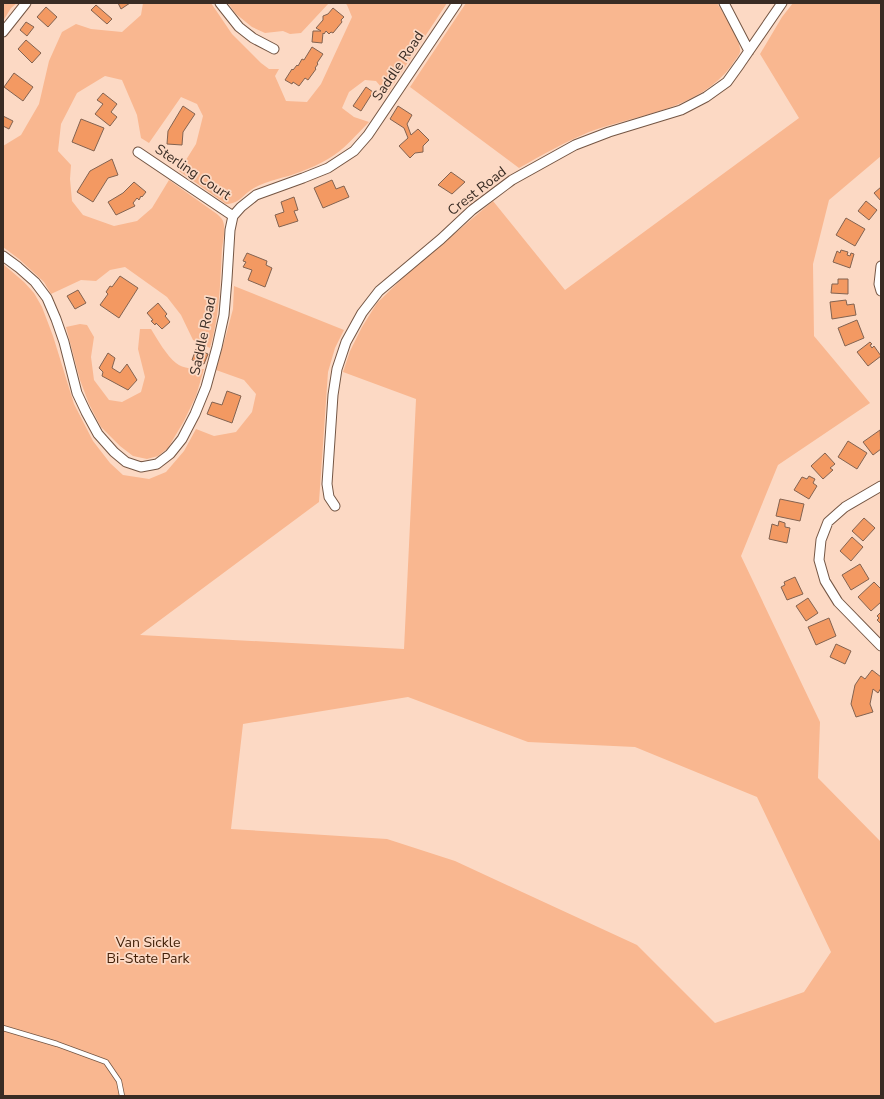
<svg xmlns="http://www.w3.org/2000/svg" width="884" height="1099" font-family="'Nunito Sans',sans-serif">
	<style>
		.green { fill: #f9b790; fill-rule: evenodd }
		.building { fill: #f39962; stroke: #836351 }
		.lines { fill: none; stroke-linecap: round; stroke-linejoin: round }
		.service-casing { stroke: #745644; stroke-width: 6 }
		.minor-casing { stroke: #745644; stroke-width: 11 }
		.service { stroke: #fff; stroke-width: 4.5 }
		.minor { stroke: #fff; stroke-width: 9 }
		.labels { text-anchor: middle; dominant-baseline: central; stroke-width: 3.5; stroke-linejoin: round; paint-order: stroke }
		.street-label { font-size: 14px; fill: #392c24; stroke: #fcd9c4 }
		.park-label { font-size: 14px; fill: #432109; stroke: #fcd9c4 }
	</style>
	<rect width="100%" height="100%" fill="#fcd9c4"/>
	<path class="green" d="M3,3h14l-6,5 -8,13z
		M143,3h68l21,31 29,29 8,6h10l-4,7 11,25 21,1 14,-18 31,-67 -5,-12 -2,-2h102l-60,91 -11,-13 -11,-1 -16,12 -7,16 12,9 15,5c-12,12 -26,29 -41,37 -8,5 -18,9 -28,13 -15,6 -32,8 -46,16 -11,6 -14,16 -28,16l-47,-33 17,-27 7,-28 -6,-12 -16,-7 -32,46 -8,-5 -4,-23 -15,-35 -17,-4 -28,17 -16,31 -3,27 13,14 -1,14 2,22 11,14 31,11 23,-5 15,-13 17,-28 48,34c2,2 5,4 6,7 3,9 0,19 -1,28 -2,35 -2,65 -12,99l-17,-8 -12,-25 -14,-18 -42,-30 -15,3 -14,11 -15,-1 -30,14 -7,-12 -25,-23 -16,-12v-101l18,-11 18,-31 10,-43 13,-29 14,-8 15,5 31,3 19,-17z
		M228,3h101l-28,30 -11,1 -7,-3 -18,2 -13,-6 -16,-13z
		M466,3h251c6,10 25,38 23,49 -1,4 -6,9 -8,13 -33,45 -94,49 -143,67 -24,10 -47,23 -70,36l-109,-81z
		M793,3h88v153l-52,44 -16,64 1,72 56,67 -92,62 -37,91 79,166 -2,56 63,64v254h-878v-832l21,18 10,11 8,14 11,29 21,68 19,37 17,22 13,12 26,4 17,-7 18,-21 12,-22 18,7 22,-4 16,-20 4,-18 -12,-14 -28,-10 10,-35 7,-26 1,-23 110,44 -9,18 -7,24 -9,130 -179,133 264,14 12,-250 -73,-27 7,-21 12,-24 15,-24 31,-30 85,-72 72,89 234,-172 -39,-64 22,-37zM408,697l120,45 107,5 122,50 74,155 -27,40 -89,31 -78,-78 -182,-84 -68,-22 -156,-10 12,-105z
		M80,324l7,1 7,12 -3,20 3,23 15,20 13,2 19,-10 4,-15 -7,-28 2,-20h11c6,10 16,27 25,34 7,6 19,6 28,6l-8,27 -12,25 -16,27 -10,8 -11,3 -14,-3 -13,-10 -19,-19 -12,-23 -9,-24 -14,-53z"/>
	<path class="building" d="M118,3h12l-9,6z
		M96,5l16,14 -5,5 -16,-14z
		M46,7l11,10 -9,10 -11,-10z
		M333,8l11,9 -3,3 1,2 -9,11 -2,-1 -2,2 -3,-3 -2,3 -1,-1 -1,10 -10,-1 1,-11h8l-5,-3 7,-8v-4l5,-2z
		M26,22l8,5 -7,9 -7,-6z
		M26,40l15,13 -9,10 -14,-14z
		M312,47l11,7 -6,9 1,1 -3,4 1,1 -8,11 -3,-2 -6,8 -6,-4 -1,2 -7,-4 7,-11 1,1 4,-5 1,1 4,-7 2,1z
		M14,73l19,14 -10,14 -19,-14z
		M366,87l7,5 -12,19 -8,-5z
		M103,93l14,11 -6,8 6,5 -7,9 -15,-12 8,-10 -6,-4z
		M183,106l12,8 -12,18 -1,13 -15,-1 1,-13z
		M398,106l14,9 -5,9 4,11 7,-6 11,11 -6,6v6l-8,1 -5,5 -11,-12 9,-8 -4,-10 -14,-9z
		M3,116l10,5 -4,8 -6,-3z
		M81,119l23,9 -10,23 -22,-9z
		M112,159l6,16 -10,3 -15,24 -16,-10 13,-21z
		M451,172l14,10 -13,12 -14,-9z
		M332,180l4,9 8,-3 5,11 -26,11 -9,-20z
		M134,182l12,10 -4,5 -1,-1 -2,4 -2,-2 -4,5 2,3 -19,9 -8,-13 15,-9z
		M881,187v14l-7,-8z
		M294,197l4,13 -4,1 4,10 -19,6 -4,-12 9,-3 -3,-10z
		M866,201l11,9 -8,10 -11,-9z
		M846,218l19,11 -10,17 -19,-11z
		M841,250l7,2 -1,3 3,1 1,-3 3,1 -4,14 -17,-6 4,-11 3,2z
		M247,253l20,8 -1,4 6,3 -7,19 -17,-7 4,-10 -9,-3 3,-5 -3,-1z
		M120,276l18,12 -19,30 -19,-13 8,-11 -2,-2 4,-6 2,1z
		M838,279h10v15l-17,-1 1,-9h6z
		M78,290l8,13 -11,6 -8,-13z
		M846,300l1,5 7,-1 2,11 -24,4 -2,-17z
		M158,303l9,11 -2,2 5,6 -8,7 -6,-6 -1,2 -4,-4 2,-1 -6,-7z
		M857,320l7,18 -19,8 -7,-18z
		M870,342l2,2 -2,1 2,3 2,-2 7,10 -13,10 -11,-14z
		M196,349l12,5 -4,10 -12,-4z
		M108,353l7,5 -3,10 8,5 7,-9 10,16 -9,10 -26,-14 1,-4 -4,-4z
		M227,391l14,5 -9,27 -25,-9 5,-12 10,3z
		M880,430l1,19 -8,6 -10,-13z
		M848,441l19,12 -10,16 -19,-12z
		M825,453l10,11 -5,4 3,2 -10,9 -12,-13z
		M809,476l6,3 -2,4 4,3 -8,13 -15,-9 8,-13 5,2z
		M780,499l24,5 -4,17 -24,-5z
		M864,518l11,10 -12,13 -11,-10z
		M779,521l6,2v4l5,1 -3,15 -18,-4 3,-15 6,2z
		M852,537l11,10 -12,14 -11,-10z
		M860,564l9,15 -18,11 -9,-15z
		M795,577l8,17 -16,6 -6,-13 4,-2 -1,-3z
		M874,582l7,7v13l-10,9 -13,-14z
		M808,598l10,15 -12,8 -10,-15z
		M881,612v12l-4,-4 2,-2 -2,-2z
		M829,618l7,18 -20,9 -8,-18z
		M836,644l15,7 -6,13 -15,-7z
		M872,670l9,7v11l-3,5 -5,-4 -3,15 3,8 -17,5 -5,-13 4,-19 6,-9 4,3z"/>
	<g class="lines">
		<defs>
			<path id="service" d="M3,1028l54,16 49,18 13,19 3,15"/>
			<path id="minor" d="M220,3l19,24 14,11 21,11
				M724,3l25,48
				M3,32l23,-29
				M138,152l95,64
				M3,256l15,11 17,15 12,16 9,21 8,23 13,51 9,19 12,22 16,18 12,10 15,5 16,-3 13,-10 12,-15 13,-25 11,-27 11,-40 7,-32 3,-36 3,-49 3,-14 8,-9 15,-12 47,-17 25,-10 26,-17 14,-16 89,-132
				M881,266l-2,18 2,7
				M881,486l-36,21 -17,15 -7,18 -2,20 6,21 13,21 43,44
				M335,506l-6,-9 -2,-13 6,-89 4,-26 9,-27 16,-29 17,-22 62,-52 31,-29 40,-30 63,-35 34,-13 72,-22 25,-13 21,-15 13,-18 42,-61"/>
		</defs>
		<use href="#service" class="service-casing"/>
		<use href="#minor" class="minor-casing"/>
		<use href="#service" class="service"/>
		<use href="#minor" class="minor"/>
	</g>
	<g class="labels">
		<g class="street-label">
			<text transform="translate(398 66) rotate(-56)">Saddle Road</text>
			<text transform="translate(193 172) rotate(34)">Sterling Court</text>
			<text transform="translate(477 191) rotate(-38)">Crest Road</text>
			<text transform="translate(203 336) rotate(-78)">Saddle Road</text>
		</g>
		<g class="park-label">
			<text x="148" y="942">Van Sickle<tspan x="148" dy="16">Bi-State Park</tspan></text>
		</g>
	</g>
	<rect width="884" height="1099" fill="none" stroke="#392c24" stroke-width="8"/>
</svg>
